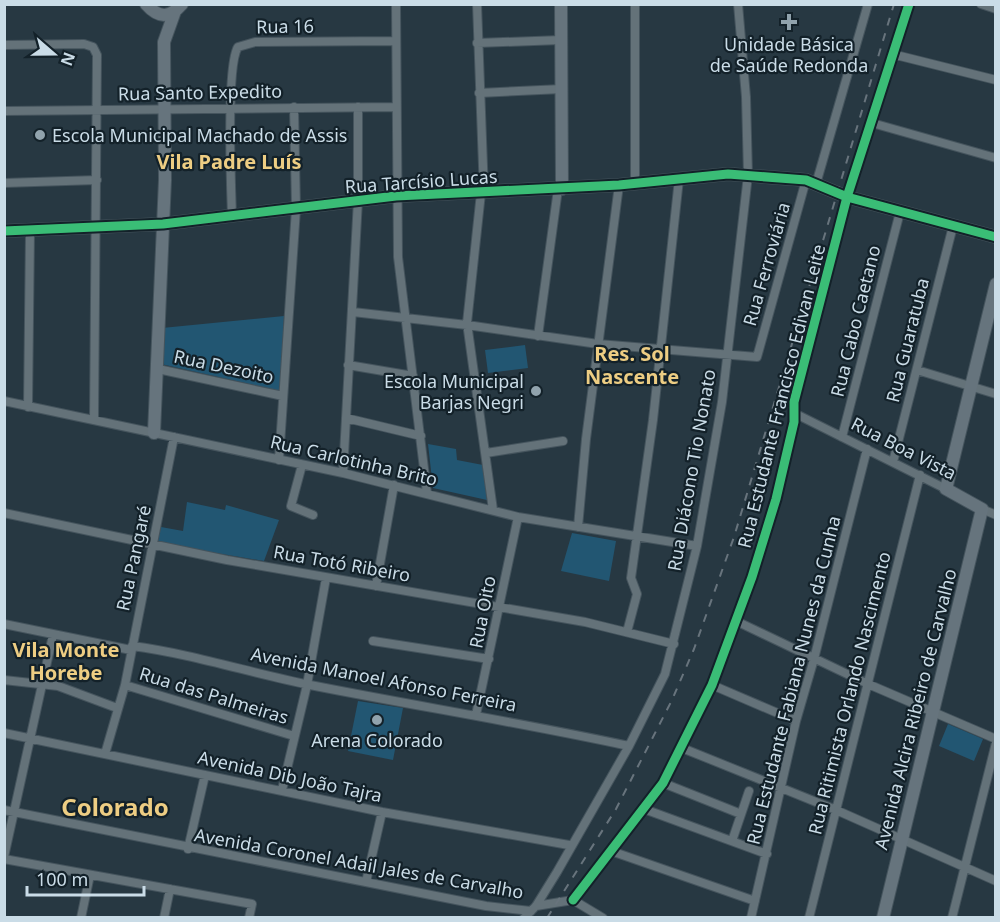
<svg xmlns="http://www.w3.org/2000/svg" width="1000" height="922" font-family="'Noto Sans',sans-serif">
	<style>
		.green { fill: #225672 }
		.lines { fill: none; stroke-linecap: round; stroke-linejoin: round }
		.street-casing { stroke: #45545d; stroke-width: 10 }
		.secondary-casing { stroke: #45545d; stroke-width: 14 }
		.street { stroke: #647279; stroke-width: 8 }
		.secondary { stroke: #66747d; stroke-width: 12 }
		.rail { stroke: #68747d; stroke-width: 2; stroke-dasharray: 8 8; stroke-linecap: butt }
		.cycleway-casing { stroke: #132129; stroke-width: 13 }
		.cycleway { stroke: #3abd76; stroke-width: 9 }
		.poi-dot { fill: #91a3ad; stroke: #132129; stroke-width: 2 }
		.labels { text-anchor: middle; dominant-baseline: central; stroke-width: 4.5; stroke-linejoin: round; paint-order: stroke }
		.street-label { font-size: 18px; fill: #cadce7; stroke: #132129 }
		.poi-label { font-size: 18px; fill: #cadce7; stroke: #132129 }
		.neighbourhood-label { font-size: 20px; font-weight: bold; fill: #edcd83; stroke: #132129 }
		.district-label { font-size: 24px; font-weight: bold; fill: #edcd83; stroke: #132129 }
	</style>
	<rect width="100%" height="100%" fill="#273842"/>
	<path class="green" d="M284,316l-4,75 -119,-27 1,-36z
		M525,345l3,23 -40,5 -3,-23z
		M428,444l28,5 1,11 26,5 4,35 -54,-12z
		M187,502l38,8 1,-5 53,15 -15,41 -107,-18 4,-16 22,4z
		M572,533l44,8 -7,40 -48,-10z
		M358,701l45,7 -10,52 -45,-9z
		M948,724l35,15 -9,22 -35,-15z"/>
	<g class="lines">
		<defs>
			<path id="street" d="M396,4l2,253 29,236
				M477,4l7,189
				M635,4v180
				M981,4l15,5
				M477,43l84,-3
				M4,45l80,-1 9,3 4,8 -3,365
				M892,54l104,26
				M479,93l83,-4
				M4,111l391,-4
				M872,123l124,35
				M4,183l93,-3
				M816,184l52,-180
				M481,193l-14,130 26,187
				M232,216c-1,-29 -6,-151 6,-169l17,-5 140,-1
				M353,312l114,13 131,19 159,13 49,-177
				M538,336l20,-147
				M348,365l65,11
				M158,369l125,27
				M917,370l79,24
				M4,401l339,72 175,44 179,29
				M28,407l2,-176
				M796,414l150,75
				M346,418l75,18
				M842,437l58,-225
				M486,453l77,-12
				M279,460l17,-251 -2,-102
				M893,462l60,-236
				M302,465l-11,41 22,9
				M343,473l15,-273v-93
				M982,509l14,6
				M4,513l223,47 358,62 89,22
				M578,527l8,-88 33,-254
				M376,586l18,-101
				M736,621l132,63 128,55
				M4,624l127,26
				M627,632l10,-38 -6,-16 22,-158 26,-241
				M373,641l116,18
				M132,646c61,8 118,27 178,39 106,21 213,38 319,61
				M4,680l54,6 59,22
				M125,685l169,51
				M712,685l84,36
				M476,715l42,-198
				M4,733l378,79 187,33
				M682,748l154,62 160,71
				M105,754l20,-69 49,-248
				M663,783l78,31
				M282,790l25,-105 19,-107
				M644,809l123,45
				M4,810l482,96 45,5
				M732,841l17,-50
				M188,849l17,-74
				M611,851l144,50
				M4,857l49,-222
				M4,859l248,45 -3,14
				M366,882l16,-70
				M573,900l90,-117 49,-98 40,-108 24,-78 18,-77v-20l53,-205 62,-193
				M573,900l30,18
				M536,906l37,-6
				M81,918l9,-43
				M164,918l6,-29
				M524,918l12,-12 21,-34 72,-126 36,-72 32,-128 25,-144 26,-227 -2,-78 -8,-93
				M751,918l45,-197 18,-62 53,-210
				M809,918l111,-443
				M952,918l44,-175"/>
			<path id="secondary" d="M146,4c13,15 24,14 36,0
				M561,4l1,185
				M4,231l159,-7 233,-28 223,-11 109,-11 78,6 41,17 149,40
				M154,433l11,-253 -1,-138 10,-28
				M883,918l99,-409 -36,-20 50,-205"/>
		</defs>
		<use href="#street" class="street-casing"/>
		<use href="#secondary" class="secondary-casing"/>
		<use href="#street" class="street"/>
		<use href="#secondary" class="secondary"/>
		<path class="rail" d="M547,918l69,-109 56,-109 22,-51 40,-112 160,-533"/>
		<defs>
			<path id="cycleway" d="M4,231l159,-7 233,-28 223,-11 109,-11 78,6 41,17 149,40
				M573,900l90,-117 49,-98 40,-108 24,-78 18,-77v-20l53,-205 62,-193"/>
		</defs>
		<use href="#cycleway" class="cycleway-casing"/>
		<use href="#cycleway" class="cycleway"/>
	</g>
	<g class="poi-dot">
		<path d="M786 13h6v6h6v6h-6v6h-6v-6h-6v-6h6z"/>
		<circle cx="40" cy="135" r="6"/>
		<circle cx="536" cy="391" r="6"/>
		<circle cx="377" cy="720" r="6"/>
	</g>
	<g class="labels">
		<g class="street-label">
			<text transform="translate(285 26) rotate(-1)">Rua 16</text>
			<text transform="translate(200 92) rotate(-1)">Rua Santo Expedito</text>
			<text transform="translate(421 181) rotate(-4)">Rua Tarcísio Lucas</text>
			<text transform="translate(766 264) rotate(-74)">Rua Ferroviária</text>
			<text transform="translate(855 321) rotate(-76)">Rua Cabo Caetano</text>
			<text transform="translate(907 340) rotate(-76)">Rua Guaratuba</text>
			<text transform="translate(224 366) rotate(12)">Rua Dezoito</text>
			<text transform="translate(781 396) rotate(-76)">Rua Estudante Francisco Edivan Leite</text>
			<text transform="translate(904 448) rotate(27)">Rua Boa Vista</text>
			<text transform="translate(354 460) rotate(13)">Rua Carlotinha Brito</text>
			<text transform="translate(691 470) rotate(-80)">Rua Diácono Tio Nonato</text>
			<text transform="translate(133 558) rotate(-78)">Rua Pangaré</text>
			<text transform="translate(342 563) rotate(10)">Rua Totó Ribeiro</text>
			<text transform="translate(482 612) rotate(-79)">Rua Oito</text>
			<text transform="translate(384 679) rotate(11)">Avenida Manoel Afonso Ferreira</text>
			<text transform="translate(793 680) rotate(-76)">Rua Estudante Fabiana Nunes da Cunha</text>
			<text transform="translate(849 693) rotate(-76)">Rua Ritimista Orlando Nascimento</text>
			<text transform="translate(214 695) rotate(17)">Rua das Palmeiras</text>
			<text transform="translate(915 709) rotate(-76)">Avenida Alcira Ribeiro de Carvalho</text>
			<text transform="translate(290 776) rotate(12)">Avenida Dib João Tajra</text>
			<text transform="translate(359 863) rotate(10)">Avenida Coronel Adail Jales de Carvalho</text>
		</g>
		<g class="poi-label">
			<text x="789" y="44">Unidade Básica<tspan x="789" dy="21">de Saúde Redonda</tspan></text>
			<text x="52" y="135" text-anchor="start">Escola Municipal Machado de Assis</text>
			<text x="524" y="381" text-anchor="end">Escola Municipal<tspan x="524" dy="21">Barjas Negri</tspan></text>
			<text x="377" y="740">Arena Colorado</text>
		</g>
		<g class="neighbourhood-label">
			<text x="229" y="161">Vila Padre Luís</text>
			<text x="632" y="353">Res. Sol<tspan x="632" dy="23">Nascente</tspan></text>
			<text x="66" y="649">Vila Monte<tspan x="66" dy="23">Horebe</tspan></text>
		</g>
		<g class="district-label">
			<text x="115" y="806">Colorado</text>
		</g>
	</g>
	<rect width="1000" height="922" fill="none" stroke="#cadce7" stroke-width="12"/>
	<g transform="translate(54 54) rotate(110)" stroke="#132129" stroke-width="4.5" paint-order="stroke">
	<path d="M0-4.5L10 22L0 15L-10 22Z" fill="#cadce7"/>
	<text y="-9" font-size="16" font-weight="bold" text-anchor="middle" fill="#cadce7">N</text>
	</g>
	<path d="M27 886v9h117v-9" fill="none" stroke="#cadce7" stroke-width="3"/>
	<text x="36" y="886" font-size="18" fill="#cadce7" stroke="#132129" stroke-width="4.5" paint-order="stroke">100 m</text>
</svg>
